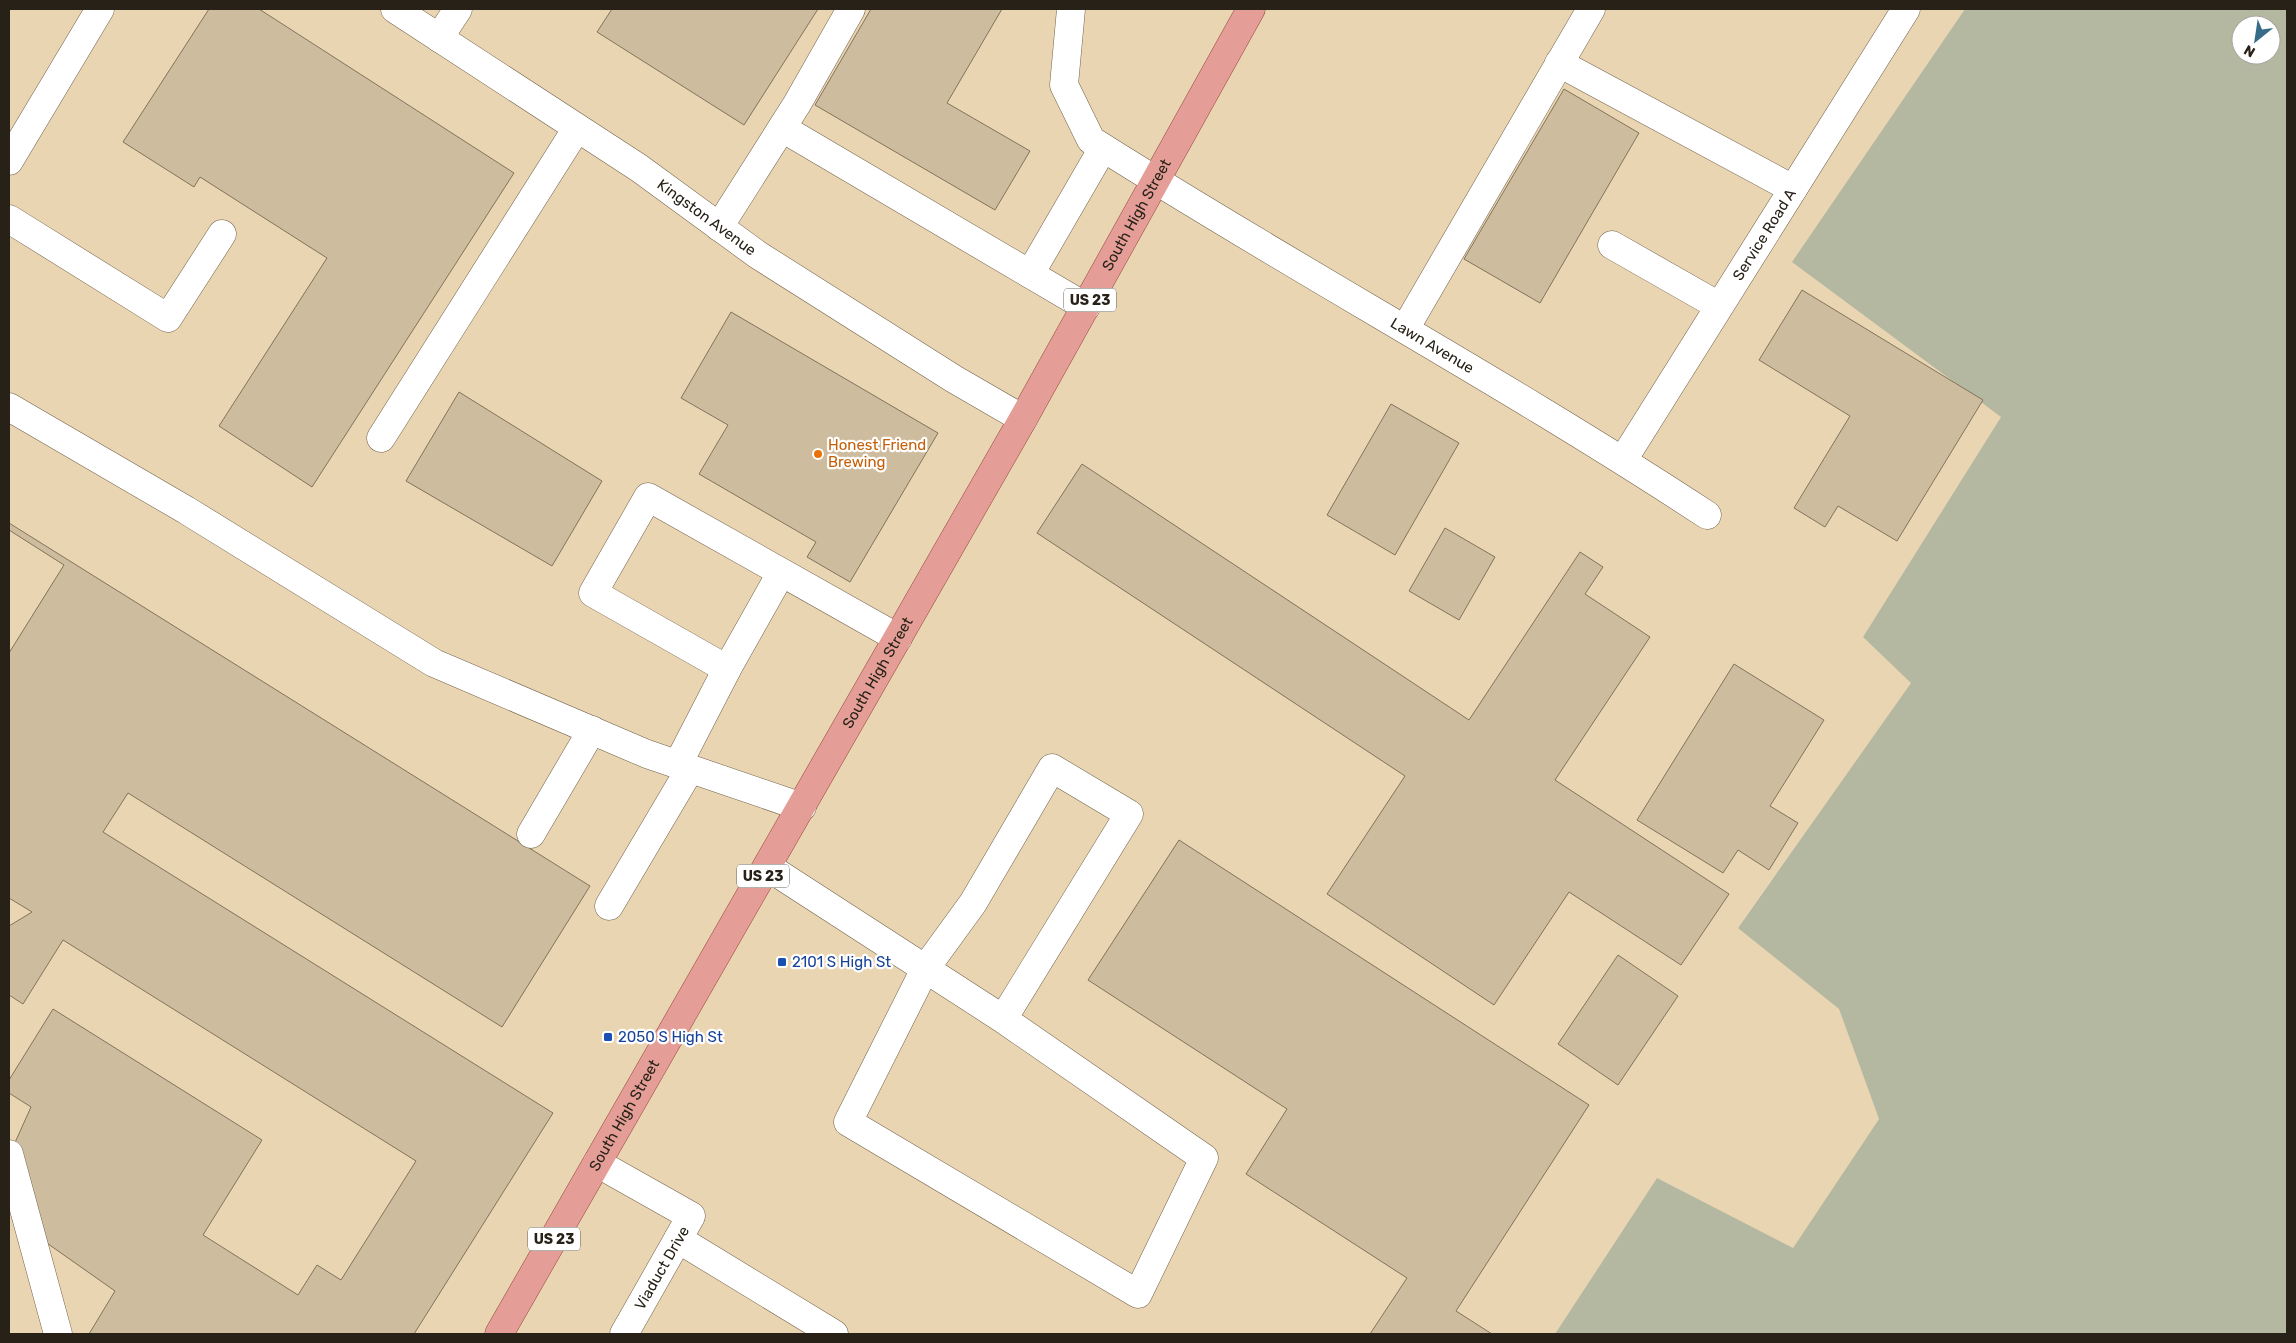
<svg xmlns="http://www.w3.org/2000/svg" width="2296" height="1343" font-family="Rubik,sans-serif">
	<style>
		.built { fill: #ead5b3 }
		.green { fill: #b5b8a0; fill-rule: evenodd }
		.building { fill: #cebc9f; stroke: #82735a }
		.lines { fill: none; stroke-linecap: round; stroke-linejoin: round }
		.minor-casing { stroke: #71624b; stroke-width: 29 }
		.major-casing { stroke: #96483d; stroke-width: 29 }
		.minor { stroke: #fff; stroke-width: 28 }
		.major { stroke: #e49e97; stroke-width: 28 }
		.food-dot { fill: #e8710a; stroke: #fff; stroke-width: 2 }
		.transit-dot { fill: #1a4fb4; stroke: #fff; stroke-width: 2 }
		.labels { text-anchor: middle; dominant-baseline: central; stroke-width: 4.5; stroke-linejoin: round; paint-order: stroke }
		.shield { fill: #fff; stroke: #68645d; stroke-width: 1 }
		.shield-label { font-size: 14px; font-weight: bold; fill: #272117 }
		.street-label { font-size: 15px; fill: #272117; stroke: #fff }
		.food-label { font-size: 15px; fill: #c56008; stroke: #fff; text-anchor: start }
		.transit-label { font-size: 15px; fill: #164399; stroke: #fff; text-anchor: start }
	</style>
	<rect width="100%" height="100%" fill="#f0dfc4"/>
	<path class="built" d="M9,9h1956l-172,253 208,155 -138,220 49,46 -174,244 101,82 40,110 -86,129 -136,-70 -102,156h-1546z"/>
	<path class="green" d="M1965,9h322v1325h-732l102,-156 136,70 86,-129 -40,-110 -101,-81 173,-245 -48,-46 138,-220 -209,-155zM2241,25h30v30h-30z"/>
	<path class="building" d="M209,9h50l255,164 -202,314 -93,-61 108,-168 -127,-81 -6,10 -71,-45z
		M612,9h206l-74,116 -147,-93z
		M871,9h131l-55,94 83,48 -35,59 -180,-105z
		M1564,89l75,44 -99,170 -76,-44z
		M1802,290l181,110 -86,141 -59,-35 -13,21 -31,-19 56,-92 -91,-56z
		M731,312l207,121 -88,149 -43,-25 9,-15 -117,-68 29,-49 -47,-27z
		M459,392l143,89 -50,85 -146,-85z
		M1391,404l68,39 -64,112 -68,-40z
		M1082,464l387,256 111,-168 23,15 -18,27 65,43 -95,143 174,114 -48,71 -112,-73 -75,113 -167,-111 78,-118 -368,-243z
		M9,523l581,363 -88,141 -374,-234 -25,39 450,281 -139,221h-325l26,-43 -81,-57 -21,-87 18,-40 -22,-14v-13l44,-71 209,131 -59,95 95,60 19,-30 24,15 75,-119 -353,-221 -40,64 -14,-9v-69l23,-14 -23,-14v-245l55,-88 -55,-35z
		M1445,528l50,29 -36,63 -50,-29z
		M1734,664l90,56 -54,86 28,17 -29,47 -31,-20 -15,23 -86,-53z
		M1179,840l410,265 -133,206 36,23h-122l37,-56 -161,-104 41,-65 -199,-129z
		M1618,955l60,41 -60,89 -60,-41z"/>
	<g class="lines">
		<defs>
			<g id="minor">
				<path id="s1" d="M395,9l244,159 119,87 196,124 69,40"/>
				<path id="s2" d="M1071,9l-7,76 27,55c203,129 415,243 616,375"/>
				<path d="M439,38l19,-29"/>
				<path d="M1559,63l234,126"/>
				<path d="M782,128l304,179"/>
				<path d="M9,161l91,-152"/>
				<path d="M9,219l159,99 54,-84"/>
				<path d="M719,227l78,-123 54,-95"/>
				<path d="M1612,245l107,61"/>
				<path d="M1030,274l73,-126"/>
				<path d="M1405,329l186,-320"/>
				<path d="M9,407l177,103 248,153 213,91 155,53"/>
				<path d="M381,438l196,-310"/>
				<path id="s3" d="M1623,460l283,-451"/>
				<path d="M781,573l-54,96 -134,-76 55,-96 250,141"/>
				<path d="M678,764l49,-95"/>
				<path d="M531,834l61,-104"/>
				<path d="M768,867l235,152 126,-205 -77,-46 -79,135 -48,66 -77,153 290,172 66,-136 -201,-139"/>
				<path d="M609,906l81,-137"/>
				<path d="M9,1154l49,180"/>
				<path d="M597,1163l94,53 -67,118"/>
				<path d="M678,1239l156,95"/>
			</g>
			<g id="major">
				<path id="s4" d="M499,1334l524,-915 228,-410"/>
			</g>
		</defs>
		<use href="#minor" class="minor-casing"/>
		<use href="#major" class="major-casing"/>
		<use href="#minor" class="minor"/>
		<use href="#major" class="major"/>
	</g>
	<circle class="food-dot" cx="818" cy="454" r="5"/>
	<g class="transit-dot">
		<rect x="777" y="957" width="10" height="10" rx="2.5"/>
		<rect x="603" y="1032" width="10" height="10" rx="2.5"/>
	</g>
	<g class="labels">
		<g class="shield">
			<rect x="1064" y="288.5" width="52" height="23" rx="4"/>
			<rect x="737" y="864.5" width="52" height="23" rx="4"/>
			<rect x="528" y="1227.5" width="52" height="23" rx="4"/>
		</g>
		<g class="shield-label">
			<text x="1090" y="300">US 23</text>
			<text x="763" y="876">US 23</text>
			<text x="554" y="1239">US 23</text>
		</g>
		<g class="street-label">
			<text stroke="none"><textPath href="#s4" startOffset="1288">South High Street</textPath></text>
			<text stroke="none"><textPath href="#s1" startOffset="375">Kingston Avenue</textPath></text>
			<text stroke="none"><textPath href="#s3" startOffset="266">Service Road A</textPath></text>
			<text stroke="none"><textPath href="#s2" startOffset="536">Lawn Avenue</textPath></text>
			<text stroke="none"><textPath href="#s4" startOffset="762">South High Street</textPath></text>
			<text stroke="none"><textPath href="#s4" startOffset="252">South High Street</textPath></text>
			<text transform="translate(662 1268) rotate(-60)">Viaduct Drive</text>
		</g>
		<g class="food-label">
			<text x="828" y="445">Honest Friend<tspan x="828" dy="17">Brewing</tspan></text>
		</g>
		<g class="transit-label">
			<text x="792" y="962">2101 S High St</text>
			<text x="618" y="1037">2050 S High St</text>
		</g>
	</g>
	<rect width="2296" height="1343" fill="none" stroke="#272117" stroke-width="20"/>
	<g transform="translate(2256 40) rotate(210)"><circle r="24" fill="#ffffff" stroke="#a9a6a2"/>
	<path d="M0-4L9 19L0 12L-9 19Z" fill="#376c89"/>
	<text y="-8" font-size="14" font-weight="bold" text-anchor="middle" fill="#272117">N</text>
	</g>
</svg>
